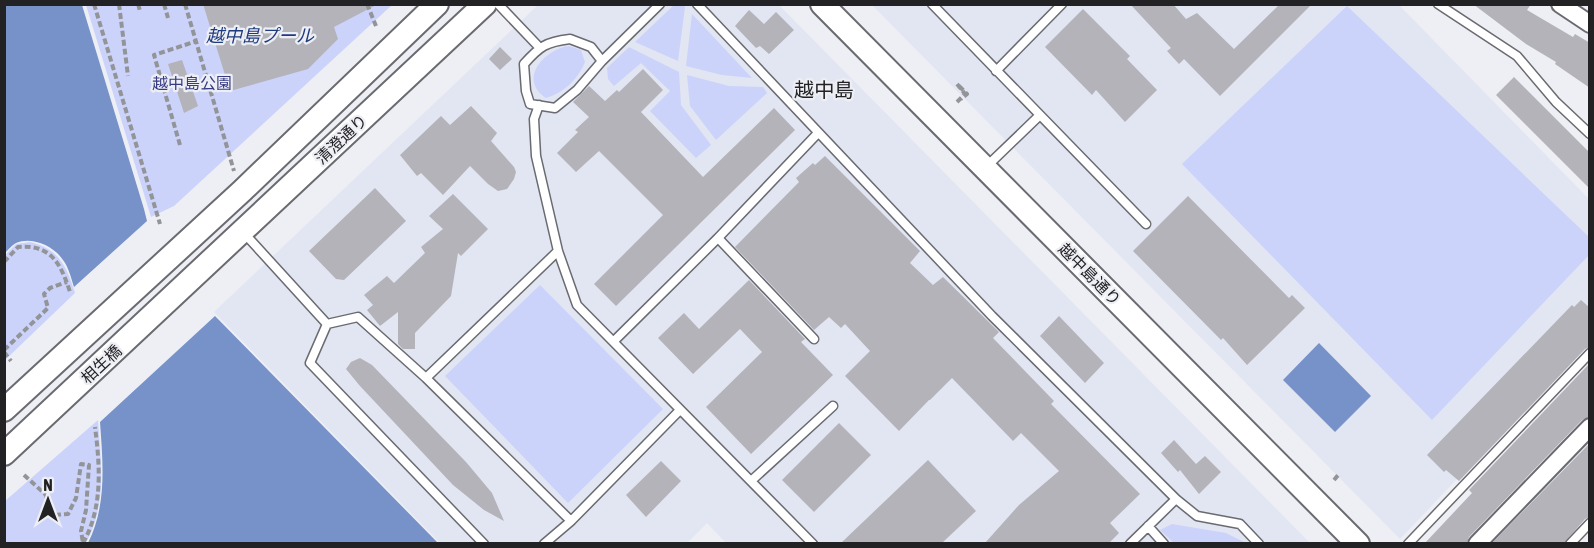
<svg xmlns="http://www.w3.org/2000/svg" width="1594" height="548" font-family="'Asap Condensed','Noto Sans JP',sans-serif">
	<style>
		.built { fill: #e2e5f2 }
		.green { fill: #cbd3fb }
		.water { fill: #7692c9 }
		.building { fill: #b3b3b9 }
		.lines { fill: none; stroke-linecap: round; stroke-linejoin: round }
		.lane-casing { stroke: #6a6b70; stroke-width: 11 }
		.street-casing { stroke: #6a6b70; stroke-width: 20 }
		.secondary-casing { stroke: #6a6b70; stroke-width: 26 }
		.path { stroke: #939498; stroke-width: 4; stroke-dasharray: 6 3; stroke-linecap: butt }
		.lane { stroke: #fff; stroke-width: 8 }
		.street { stroke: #fff; stroke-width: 16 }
		.secondary { stroke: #fff; stroke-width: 22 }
		.labels { text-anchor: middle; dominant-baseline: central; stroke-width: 4.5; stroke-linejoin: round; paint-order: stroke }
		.park-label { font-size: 16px; fill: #363b82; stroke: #eeeff5 }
		.street-label { font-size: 16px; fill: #222224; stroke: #eeeff5 }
		.water-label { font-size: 18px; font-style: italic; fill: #1e3b7e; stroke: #eeeff5 }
		.quarter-label { font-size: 20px; fill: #222224; stroke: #eeeff5 }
	</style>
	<rect width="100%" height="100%" fill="#eeeff5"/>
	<path class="built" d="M538,5h241l531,538 -583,1 -20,-21 -20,20h-247l-226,-231z
		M872,5h527l190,194v141l-189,199z"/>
	<path class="green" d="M86,5h306l-218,201 -23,11z
		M674,5h9l2,2 -7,54 -43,-19z
		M1347,6l242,231v18l-157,165 -250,-256z
		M692,14l60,64 -30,-3 -36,-9z
		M569,46l12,4 4,12c-7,17 -20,30 -39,36 -29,-19 -1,-49 23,-52z
		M629,47l50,25 2,33 30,40 -15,13 -46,-47 20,-20 -29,-28 -27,23 -6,-7 -1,-11z
		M687,75l42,11 34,1 4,6 -51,47 -26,-34z
		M30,242c29,7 36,23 45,51l-70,67v-105l11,-11z
		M540,285l123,124 -95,94 -123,-127z
		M98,420c3,42 9,85 -12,123h-81v-42z
		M1172,524l54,9 20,10h-72l-14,-13z"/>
	<path class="water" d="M5,4l77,1 62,204 3,12 -73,66c-3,-9 -5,-19 -11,-27 -9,-14 -31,-24 -47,-17 -4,2 -8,7 -11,10z
		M215,316l223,227h-350c19,-38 15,-79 12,-121z
		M1319,343l52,53 -36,36 -52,-52z"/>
	<path class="building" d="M203,4h175l-44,23 4,12 -30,30 -78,22z
		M1130,4h43l13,15 11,-6 37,36 46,-45h32l-92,92 -36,-37 -5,5 -12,-13 4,-3z
		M1473,4h58l-4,6 46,27 2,-3 15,9v45l-35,-24 1,-2 -30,-18z
		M1083,9l47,47 -3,3 30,31 -32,32 -29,-32 -4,5 -47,-48z
		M749,10l15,14 12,-12 18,18 -25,24 -9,-8 -4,2 -21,-22z
		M500,47l12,12 -12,11 -11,-11z
		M182,60l16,46 -14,7 -16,-49z
		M643,69l20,21 -22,22 62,65 71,-69 21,22 -179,176 -22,-22 69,-69 -64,-64 -23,21 -19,-19 21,-21 -3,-2 14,-13 -16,-15 16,-16 16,15 12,-11 2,2z
		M1514,77l76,76v36l-94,-94z
		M471,106l26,27 -6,8 23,26 2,5 -2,7 -7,10 -9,2 -10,-7 -18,-18 -27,29 -22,-22 -4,3 -17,-21 41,-39 9,9z
		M825,156l95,95 -10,12 23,22 10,-8 56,55 -6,6 61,63 -3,3 89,90 -30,29 9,10 -10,10h-124l34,-38 40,-34 -38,-38 -8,8 -61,-63 -22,22h-1l-30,31 -54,-55 25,-25 -25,-27 -4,4 -12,-11 -15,13 -79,-83 64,-65 -3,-4 17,-15 2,2z
		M375,188l31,33 -62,59 -8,-1 -27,-28z
		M453,194l35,35 -27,27 -3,-3 -7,43 -36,37v16h-12l-5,-5v-32l-18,14 -13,-16 6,-5 -9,-10 23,-19 7,7 31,-30 -4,-6 22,-18 -14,-13z
		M1188,196l101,102 3,-3 13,13 -58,57 -24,-27 -2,2 -88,-89z
		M749,280l56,59 -4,3 32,33 -82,79 -45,-47 56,-55 -22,-23 -47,45 -35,-36 26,-25 15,16z
		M1581,300l9,8v39l-5,2 -126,132 -13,-11 -2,2 -17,-17 145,-150 2,2z
		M1059,316l45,47 -19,20 -45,-47z
		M360,358l12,7 94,97 26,31 12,28 -20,-11 -31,-25 -93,-99 -14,-17 5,-7z
		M1590,363v54l-8,3 -113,117 -2,6h-42l47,-50 -3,-3z
		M839,423l32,32 -57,57 -32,-32z
		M1174,440l22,24 9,-8 16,16 -22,22 -19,-24 -2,2 -17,-19z
		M1590,443v74l-5,2 -21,24h-72z
		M928,460l48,51 -34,32h-101z
		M661,461l20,20 -35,36 -20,-22z"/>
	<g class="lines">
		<defs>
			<path id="lane" d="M498,4l41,43
				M697,4l295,312 184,183 -46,45
				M932,4l214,220
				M1438,4l79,52 39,46 34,32
				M570,39l21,8 11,14 -25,29 -22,18 -25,-4 -4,-13 -2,-27c16,-18 22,-22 46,-25z
				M602,61l58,-57
				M996,71l66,-67
				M539,105l-5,14 2,37 22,95 19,54 236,239
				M986,167l54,-52
				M244,233l83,91 31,-7 68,61 132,-127
				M718,238l96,101
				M327,324l-17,39 174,181
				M614,341l104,-103 100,-105
				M426,378l145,143 109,-111
				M751,481l82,-75
				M1176,499l21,17 43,8 19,20
				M1148,526l16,18
				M544,544l27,-23
				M1408,544l182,-191
				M1570,544l20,-21"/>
			<path id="street" d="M1560,4l30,20
				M1477,544l113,-117"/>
			<path id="secondary" d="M822,4l536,540
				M4,410l238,-219 195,-187
				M4,454l481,-450"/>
		</defs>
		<use href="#lane" class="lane-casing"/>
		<use href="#street" class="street-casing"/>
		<use href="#secondary" class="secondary-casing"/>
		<path class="path" d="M94,4l66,220
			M119,4l9,72
			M138,4l2,7
			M164,4l4,14
			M185,4l49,167
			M367,4l9,22
			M957,102l8,-8 -8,-10 10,10 -6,5
			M180,145l-26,-90 43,-14
			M4,262l14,-15c33,-3 43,17 52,45
			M4,350l44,-42 -4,-14 6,-6 17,-6
			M4,352l7,9
			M24,475l22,20 3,17 4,3 15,-1 8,-16 5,-34 8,1 -3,45 -5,21 2,12
			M1334,480l5,-6
			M83,543c20,-35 17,-77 12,-116"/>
		<use href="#lane" class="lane"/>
		<use href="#street" class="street"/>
		<use href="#secondary" class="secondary"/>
	</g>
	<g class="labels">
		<g class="park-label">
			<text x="192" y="83">越中島公園</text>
		</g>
		<g class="street-label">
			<text transform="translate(341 139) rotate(-43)">清澄通り</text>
			<text transform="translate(1090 274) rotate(45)">越中島通り</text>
			<text transform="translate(101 364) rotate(-43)">相生橋</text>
		</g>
		<g class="water-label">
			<text x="260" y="35">越中島プール</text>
		</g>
		<g class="quarter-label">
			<text x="824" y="89">越中島</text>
		</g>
	</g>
	<rect width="1594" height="548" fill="none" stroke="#222224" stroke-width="12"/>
	<g transform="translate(48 500)" stroke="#eeeff5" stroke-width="4.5" paint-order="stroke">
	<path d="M0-4.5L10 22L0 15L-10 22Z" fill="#222224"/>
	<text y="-9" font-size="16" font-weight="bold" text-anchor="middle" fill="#222224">N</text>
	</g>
</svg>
